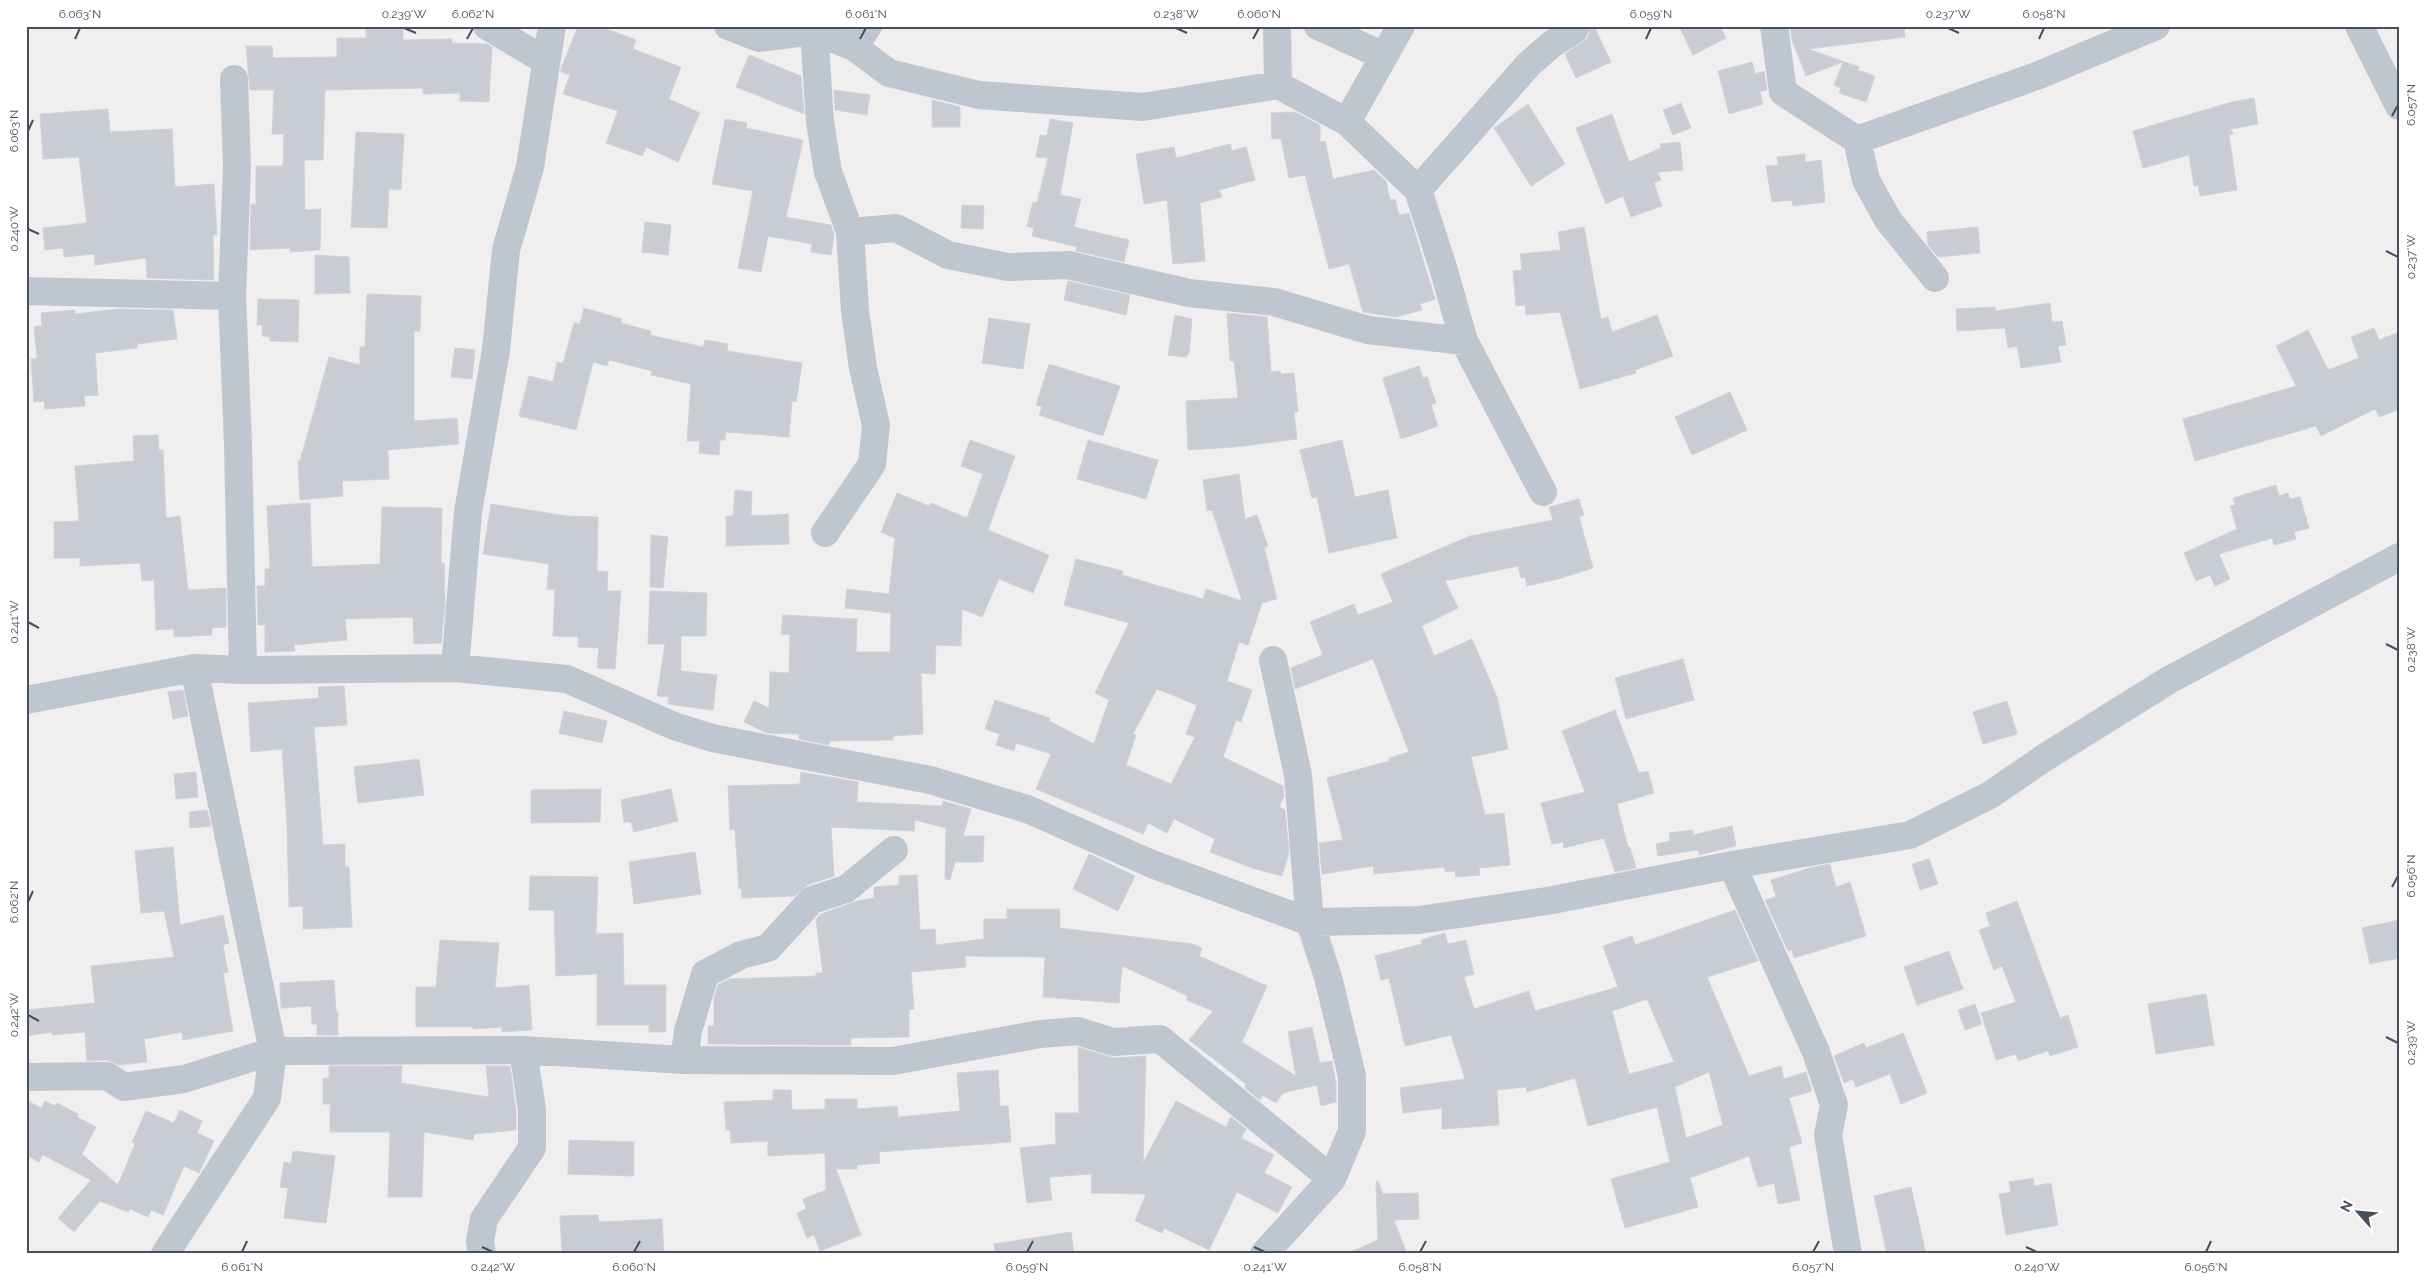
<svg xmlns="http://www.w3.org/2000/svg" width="2425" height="1280" font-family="Raleway,sans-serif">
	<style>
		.building { fill: #caccd3; stroke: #d1d3da; fill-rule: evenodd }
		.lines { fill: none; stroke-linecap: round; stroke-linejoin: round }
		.minor { stroke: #bec6d0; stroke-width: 28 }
		.ticks { fill: none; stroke: #464f5b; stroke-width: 2 }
		.neatline { fill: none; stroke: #464f5b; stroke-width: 2 }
		.ticks-label { font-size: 12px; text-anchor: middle; fill: #464f5b }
	</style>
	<rect width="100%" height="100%" fill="#f0eeee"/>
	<path class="building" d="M366,26h37v14l49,-1v4l35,1 5,3 -3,55 -29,-1v-8l-37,1v-6l-98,2 -2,70h-19l1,50 16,-1 -1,41 -30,2v-4l-40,2 1,-46h5v-38h27l1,-32h-12l2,-44h-24l-4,-44h26l1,12 64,-1v-19h29z
		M578,26h21l37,14 -3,9 48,18 -12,32 31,14 -22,49 -32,-15 -4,9 -36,-13 12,-32 -55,-17 7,-19 -9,-3v-3z
		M1589,26h5l17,36 -35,16 -11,-24 23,-16z
		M1679,26h41l6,12 -33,17z
		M1790,26h114l1,11 -97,12 51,18 -1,3 17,6 -9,26 -27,-9 2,-5 -7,-3 9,-23 -37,14 -14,-36z
		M749,55l52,21 3,38 -68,-27z
		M1752,62l3,12 9,-3 3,19 -7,2 3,12 -34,10 -11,-43z
		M834,90l36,5 -3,20 -32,-5z
		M2254,98l4,26 -27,5 2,5 -4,1 8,55 -37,6 -2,-11 -4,1 -5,-31 -46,13 -10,-37 99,-29z
		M932,100l28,7v20h-28z
		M1681,103l10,25 -18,7 -10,-25z
		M1528,104l37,60 -34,22 -37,-58z
		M108,109l2,23 62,-3 3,58 39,-3 3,51h-4l1,45 -67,-2 -1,-20 -51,7 -1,-11 -30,3 -1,-9 -18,2 -2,-22 44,-5 -8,-66 -36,2 -3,-45z
		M1295,112l25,13v17l5,-1 8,38 41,-9 12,11 4,19 5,-1 4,16 10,-2 26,86 -15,5 2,6 -26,7 -33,-5 -14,-48 -20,5 -24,-94 -16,3 -8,-39h-9l-1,-26z
		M1612,114l17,48 32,-14 -1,-4 20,-2 3,28 -25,2 3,8 -7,3 8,23 -31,11 -8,-21 -17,8 -30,-76z
		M725,119l22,4 -1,5 57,12 -17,77 45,8 3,10 -3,20 -20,-3 1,-8 -44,-8 -7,36 -23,-4 15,-77 -41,-7z
		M1050,119l23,4 -13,72 21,4 -7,28 55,13 -5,22 -48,-11 1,-4 -45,-11 2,-8 -7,-2 6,-24 4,1 11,-45 -12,-1 4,-22 7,1z
		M356,132l48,2 -3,56 -12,-1 -2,39 -36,-1z
		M1230,144l2,7 14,-4 9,33 -36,10 3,7 -22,6 5,58 -32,3 -6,-64 -23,4 -8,-50 38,-7 2,11z
		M1805,154v8l16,-2 4,42 -32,4 -1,-6 -20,2 -6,-36 12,-1 -1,-8z
		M962,205l22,1 -1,23 -22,-1z
		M645,222l26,3 -3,30 -26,-3z
		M1584,227l17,92 7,-2 4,15 45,-17 16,41 -38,14 1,3 -56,16 -20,-77 -34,3 -1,-10 -9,1 -3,-35 9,-1 -2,-16 41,-4 -3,-18z
		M1978,227l2,26 -42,4 -10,-12 -1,-13z
		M315,255l34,2 1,36 -35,1z
		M1068,281l62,14 -4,20 -62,-15z
		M367,294l54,2 -1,35h-6v90l43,-3 2,26 -71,6 1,29 -47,2 1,15 -43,4 -2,-39h2l29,-104 31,8v-18h5z
		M258,299l41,1 -1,42 -28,-1v-4l-8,-1v-11h-5z
		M2050,303l2,19 10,-1 4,24 -8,1 3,16 -40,6 -4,-22 -9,2 -3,-20 -48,3 -1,-22 39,-2v4z
		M584,308l38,11 -1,4 30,8 -1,4 53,12 2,-7 23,4 -1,7 75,12 -6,39 -4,-1 -3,36 -63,-5 -1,8h-5l-1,15 -20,-2 1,-12h-13l4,-57 -40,-9 1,-4 -43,-11 -2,6 -14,-4 -17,68 -57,-14 10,-40 24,6 4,-20 6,1 11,-40 6,1z
		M119,309l54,1 4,29 -40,5v4l-42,5 3,42 -14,1 1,10 -40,3 -1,-8 -10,1 -3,-43h6l-3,-32 8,-1 -1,-13 34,-3v4z
		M1227,313l40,4 4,55 9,-1 1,3 13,-1 4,39h-4l3,27 -62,8 -47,3 -2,-49 52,-3 -4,-37h-4z
		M1175,315l17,4 -3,34 -3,4 -18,-2z
		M989,318l41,6 -7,45 -41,-6z
		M2374,328l5,12 20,-8v77l-20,8 -4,-8 -54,27 -5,-10 -121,35 -12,-42 113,-33 -20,-40 32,-16 20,40 31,-12 -8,-21z
		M455,348l20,2 -3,29 -21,-2z
		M1049,364l71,22 -17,50 -64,-21 3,-8 -6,-2z
		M1419,366l4,12 4,-1 9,26 -5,2 7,21 -37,13 -18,-61z
		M1730,392l17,38 -55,25 -17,-38z
		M158,435l1,15h4l3,68 14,-2 8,74 38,-2v39l-14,1v7l-38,2v-8l-18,1 -2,-50 -12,1 -2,-18 -60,3v-8h-26v-36l25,-1 -4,-55 59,-5 -1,-25z
		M970,440l45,16 -27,74 61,25 -16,38 -34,-14 -17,38 -20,-8 -1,37 -25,-1 -1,29 -14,-1 2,61 -30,2v4l-63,1 -1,4 -30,-6v-5l-32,-1 -23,-11 10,-21 15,7 1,-36 19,1 1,-38 -9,-1 2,-19 74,4 -1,33h34l1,-39 -46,-5 2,-19 42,5 6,-56 -14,-6 16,-39 32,13 2,-3 36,15 16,-44 -22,-8z
		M1088,440l70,20 -12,39 -69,-20z
		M1342,440l13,57 33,-7 9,48 -68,15 -12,-56 -5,1 -12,-48z
		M1239,474l6,45 12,-4 11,31 -4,1 13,52 -15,4 -14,42 -9,-3 -12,39 25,9 -11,32 -5,-2 -13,37 60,29 1,10 -5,11 6,3 4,43 -7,23 -30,-8 -42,-16 5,-13 -41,-20 -7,14 -19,-10 -5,11 -107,-45 15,-35 -35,-11 -2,8 -18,-6 4,-11 -15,-5 10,-29 55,18 -1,3 45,23 15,-44 -14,-7 34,-70 -65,-18 12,-46 47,12 -1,4 81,24 3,-10 36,12 -30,-91 -5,1 -4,-31zM1157,689l40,16 -11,29 9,3 -24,47 -45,-19 10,-30 -3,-1z
		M2276,485l3,11 9,-3 2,6 10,-2 9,31 -15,4 2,7 -22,6 -2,-7 -53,16 11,25 -15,7 -5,-11 -14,6 -12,-28 53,-24 -7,-23 5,-1 -2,-7z
		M735,490l17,2 -1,24 37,-2 1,30 -63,2v-30h7z
		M1579,499l5,16 -5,2 14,51 -35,11 -31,7 -2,-9 -4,1 -3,-12 -73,15 13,27 -36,18 12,30 38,-17 25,58 11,52 -37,8 14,58 19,-2 6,52 -31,3 1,7 -24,2 -1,-6 -10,1v-5l-71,7 -1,-8 -51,8 -3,-31 24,-3 -16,-62 62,-17v-3l20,-6 -36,-93 -78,30 -4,-21 32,-13 -13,-33 44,-18 4,11 35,-13 -12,-28 89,-38 83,-16 -4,-13z
		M310,503l2,64 68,-3 2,-57 60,1 -1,55h3l1,43 -4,37 -27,1 -1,-27 -68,2 2,21 -53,5 1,6 -30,1v-27h-7l-1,-39h8v-17h5l-3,-63z
		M491,504l76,12 31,1 -1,54 11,1 -1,19h14l-6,78 -18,-1 2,-20 -21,-1v-10l-25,-1 2,-46 -8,-1 2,-25 -66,-10z
		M651,535l17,2 -5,51 -13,-1z
		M650,591l57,2 -1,43h-25v35l36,4 -4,35 -45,-6 1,-7 -12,-1 8,-52h-17z
		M1683,659l11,41 -68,19 -11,-41z
		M344,686l3,39 -33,2 9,118 22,-1v23h4l3,60 -49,2v-23l-14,1 -2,-81 -5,-77 -31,3 -3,-49 71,-5 -1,-11z
		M183,690l5,26 -15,3 -5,-27z
		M2007,701l10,33 -34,10 -10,-32z
		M1615,710l24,63 9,-2 6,22 -37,11 11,43h2l6,21 -21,4 -11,-34 -40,10 -1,-6 -11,2 -11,-41 44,-11 -23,-61z
		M564,711l43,10 -5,22 -43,-10z
		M419,759l5,36 -66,8 -4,-36z
		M196,772l2,25 -22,2 -2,-25z
		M801,772l57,10 -1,20 85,4 1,-5 28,8 -8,27h21l-1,26h-28l-5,18 -5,-1 1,-51 -31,-8 -1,11 -83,-4 3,49 -27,9 -12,11 -53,2 -1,-10 -2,1 -4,-60 -5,1 -2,-44 72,-2z
		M601,789l-1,33 -69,1v-33z
		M671,789l7,32 -44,11 -3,-10h-7l-3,-22z
		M207,810l4,16 -21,2 -1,-16z
		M1732,826l4,20 -37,9 -1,-5 -40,6 -2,-12 14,-3 -1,-8 24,-3v5z
		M173,847l7,78 43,-10 6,28 -6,2 5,27 -5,1 10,58 -50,9 -1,-8 -38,7 3,23 -28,3 -12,-5 -20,1 -2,-29 -33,3v-3l-26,4v-26l69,-7 -4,-37 83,-9 -10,-46 -23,2 -6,-62z
		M695,852l6,42 -67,10 -5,-42z
		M1089,854l46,22 -17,35 -45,-22z
		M1929,859l9,25 -18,6 -8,-26z
		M1830,864l6,23 14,-5 16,54 -72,22 -2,-8 -4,1 -23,-51 11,-3 -5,-17 39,-12z
		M917,875l3,55 15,-1 1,16 48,-6v-20h23v-10h53v19l133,16 9,4 -3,8 68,30 -25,56 54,34 -8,-44 24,-5 8,36 12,-2 4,23v18l-15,4 -4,-21 -34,8 -7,10 -14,-8 -2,5 -15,-12 1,-4 -57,-44 24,-29 -27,-11 2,-4 -66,-30 -3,37 -76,-6 2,-40 -80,-1 1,11 -55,5 3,37 -5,1v27l-58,1v7h-13l-130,-1v-18h6v-28l4,-13 11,-6 87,-3v-3h7l-7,-54 5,-5 36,-13 17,-3v-11l25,-2v-9z
		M530,876l68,1 -2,57 27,-1 1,52h42v47h-17v-7h-52v-51l-41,2 -2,-66h-25z
		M2017,901l43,117 8,-3 10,32 -28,9 -2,-5 -30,10 -2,-7 -20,6 -15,-47 35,-11 -14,-36 -8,4 -15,-40 11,-4 -4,-13z
		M1735,910l23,51 -51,16 42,99 32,-10 3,13 22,-7 6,19 -23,7 13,45 -13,4 11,53 -22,4 -4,-21 -16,4 -9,-31 -59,22 8,29 -73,21 -14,-49 59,-17 -13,-55 -69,19 -13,-48 -48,14 -1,-5 -29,3 2,35 -57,4v-21l-39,5 -3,-25 65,-9 -14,-44 -46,11 -16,-68 -8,2 -6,-24 47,-12 -1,-4 24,-7 3,11 18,-4 8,34 -10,3 10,32 55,-18 6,20 83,-24 -15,-41 29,-10 3,9zM1647,999l27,63 -45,12 -17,-63zM1709,1072l14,53 -37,13 -11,-51z
		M2399,920v38l-29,6 -8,-36z
		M440,940l59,3 -4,45 34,-3 3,45 -30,2v-5l-29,2v-2h-57v-40h20z
		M1949,951l14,38 -46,16 -13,-38z
		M334,980l2,32h2v23h-21v-11h-5l-1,-18 -30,2 -1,-25z
		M2206,994l8,51 -58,9 -8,-50z
		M1975,1004l7,20 -17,6 -7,-20z
		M1903,1033l24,60 -26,11 -11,-30 -34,13 -3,-8 -9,4 -10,-27 30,-13 2,5z
		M1078,1047l36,11 32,-2 -3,107 33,-62 50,26 5,-10 15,12 -5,9 33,17 -10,18 28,14 -14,26 -41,-21 -28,58 -45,-22 -2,5 -27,-12 11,-27 -55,-1 1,-19 -43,3 3,23 -25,3 -7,-55 36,-4 -1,-31h24z
		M329,1066h73l-1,17 88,14 -3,-31h24l6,45v19l-42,4 -1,6 -49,-8 -2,65h-34l2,-65h-60v-28h-7v-26h6z
		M998,1070l2,36h8l3,36 -132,10 1,11 -23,2v4h-21l25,66 -41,16 -6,-16 -7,3 -10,-25 9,-4 -3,-10 23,-9 -1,-37 -57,3v-15l-37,2 -1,-13h-4l-2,-28 49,-2v-10h18l1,20 33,-1v-10h32v10l40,-3 1,11 62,-6 -3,-38z
		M26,1100l15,8 4,-7 10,5 2,-3 21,11 -1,3 19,10 -14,27 36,31 17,-41 -3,-2 14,-31 28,12 6,-13 22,11 -5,12 17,8 -15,32 -15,-7 -21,49 -12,-5 -3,7 -18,-8 -2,3 -28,-11 -26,31 -16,-14 33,-38 -48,-25 -4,7 -13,-7z
		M569,1140l65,2v34l-66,-2z
		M293,1151l42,5 -9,67 -42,-5 4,-30 -8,-1 4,-25 7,1z
		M2033,1178l1,8 17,-3 7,42 -52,10 -7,-41 12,-2 -2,-10z
		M1378,1181l5,13 35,-1 1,26 -25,1 13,34h-61l32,-14 -2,-58z
		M1911,1187l15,67h-39l-13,-58z
		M598,1215l1,7 63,-3 2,35h-102l-2,-38z
		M1071,1232l3,22h-79l-1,-10z"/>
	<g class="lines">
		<path class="minor" d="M487,26l59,35
			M728,26l31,12 55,-7 40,16 35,26 90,22 164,12 135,-22 69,37 71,68 24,74 22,77 79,151
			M818,26l-4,5 6,91 8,50 22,60 5,79 8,57 13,57 -4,39 -47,69
			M1277,26l1,59
			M1318,26l66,30
			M1774,26l9,66 74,48 182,-65 117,-49
			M2359,26l40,80
			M854,47l14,-21
			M234,79l3,88 -5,129 6,148 5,226
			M1347,122l54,-96
			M1857,140l9,40 22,40 47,58
			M1418,190l111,-126 23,-20 22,-14
			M850,232l46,-4 52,27 60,12 60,-2 121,28 85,9 94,28 96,11
			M26,291l206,5
			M455,668l13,-156 28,-162 10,-100 24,-83 22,-141
			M26,700l168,-32 49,2 212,-2 112,11 107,47 38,12 218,42 97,29 125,55 158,58 109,-2 128,-19 185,-36 178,-30 80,-40 54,-37 125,-78 230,-123
			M1732,865l84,187 18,53 -6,30 20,119
			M684,1060l4,-29 17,-57 36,-19 27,-7 44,-48 34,-11 48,-39
			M26,1077l81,-1 17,11 60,-8 89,-28 -79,-383
			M165,1254l102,-156 6,-47 250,-1 161,10 209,1 147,-27 38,-3 35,11 47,-3 172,140
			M482,1254l-2,-13 4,-22 48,-71v-38l-9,-60
			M1264,1254l68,-75 20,-48v-55l-24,-99 -18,-55 -12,-147 -25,-115"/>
	</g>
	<path class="ticks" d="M404,28l12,5M1176,28l11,5M1948,28l11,5M75,39l5,-11M467,39l6,-11M860,39l6,-11M1253,39l6,-11M1646,39l5,-11M2039,39l5,-11M2392,116l6,-11M28,131l5,-11M28,229l11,5M2386,251l12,6M28,622l11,6M2386,644l12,6M2392,887l6,-11M28,902l5,-11M28,1015l11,6M2386,1037l12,6M482,1247l11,5M1254,1247l11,5M2026,1247l11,5M242,1252l5,-11M634,1252l6,-11M1027,1252l6,-11M1420,1252l6,-11M1813,1252l6,-11M2206,1252l5,-11"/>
	<rect width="2425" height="1280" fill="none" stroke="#ffffff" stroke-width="55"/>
	<g transform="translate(2358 1212) rotate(297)" stroke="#ffffff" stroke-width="4" paint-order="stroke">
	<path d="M0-4L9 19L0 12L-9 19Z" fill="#464f5b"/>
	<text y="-8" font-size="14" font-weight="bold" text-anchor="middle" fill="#464f5b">N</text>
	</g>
	<rect x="28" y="28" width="2370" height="1224" class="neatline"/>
	<g class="ticks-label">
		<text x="80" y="18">6.063°N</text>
		<text x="404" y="18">0.239°W</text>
		<text x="473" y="18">6.062°N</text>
		<text x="866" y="18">6.061°N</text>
		<text x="1176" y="18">0.238°W</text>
		<text x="1259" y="18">6.060°N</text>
		<text x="1651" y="18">6.059°N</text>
		<text x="1948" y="18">0.237°W</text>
		<text x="2044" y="18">6.058°N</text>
		<text transform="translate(2411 105) rotate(-90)" y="4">6.057°N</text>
		<text transform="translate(14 131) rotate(-90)" y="4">6.063°N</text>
		<text transform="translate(14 229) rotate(-90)" y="4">0.240°W</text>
		<text transform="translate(2411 257) rotate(-90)" y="4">0.237°W</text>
		<text transform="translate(14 622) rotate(-90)" y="4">0.241°W</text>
		<text transform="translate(2411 650) rotate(-90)" y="4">0.238°W</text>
		<text transform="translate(2411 876) rotate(-90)" y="4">6.056°N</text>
		<text transform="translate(14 902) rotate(-90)" y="4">6.062°N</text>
		<text transform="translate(14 1015) rotate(-90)" y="4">0.242°W</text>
		<text transform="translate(2411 1043) rotate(-90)" y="4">0.239°W</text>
		<text x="242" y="1271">6.061°N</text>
		<text x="493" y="1271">0.242°W</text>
		<text x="634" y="1271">6.060°N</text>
		<text x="1027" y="1271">6.059°N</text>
		<text x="1265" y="1271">0.241°W</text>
		<text x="1420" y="1271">6.058°N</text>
		<text x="1813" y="1271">6.057°N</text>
		<text x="2037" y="1271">0.240°W</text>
		<text x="2206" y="1271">6.056°N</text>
	</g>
</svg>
